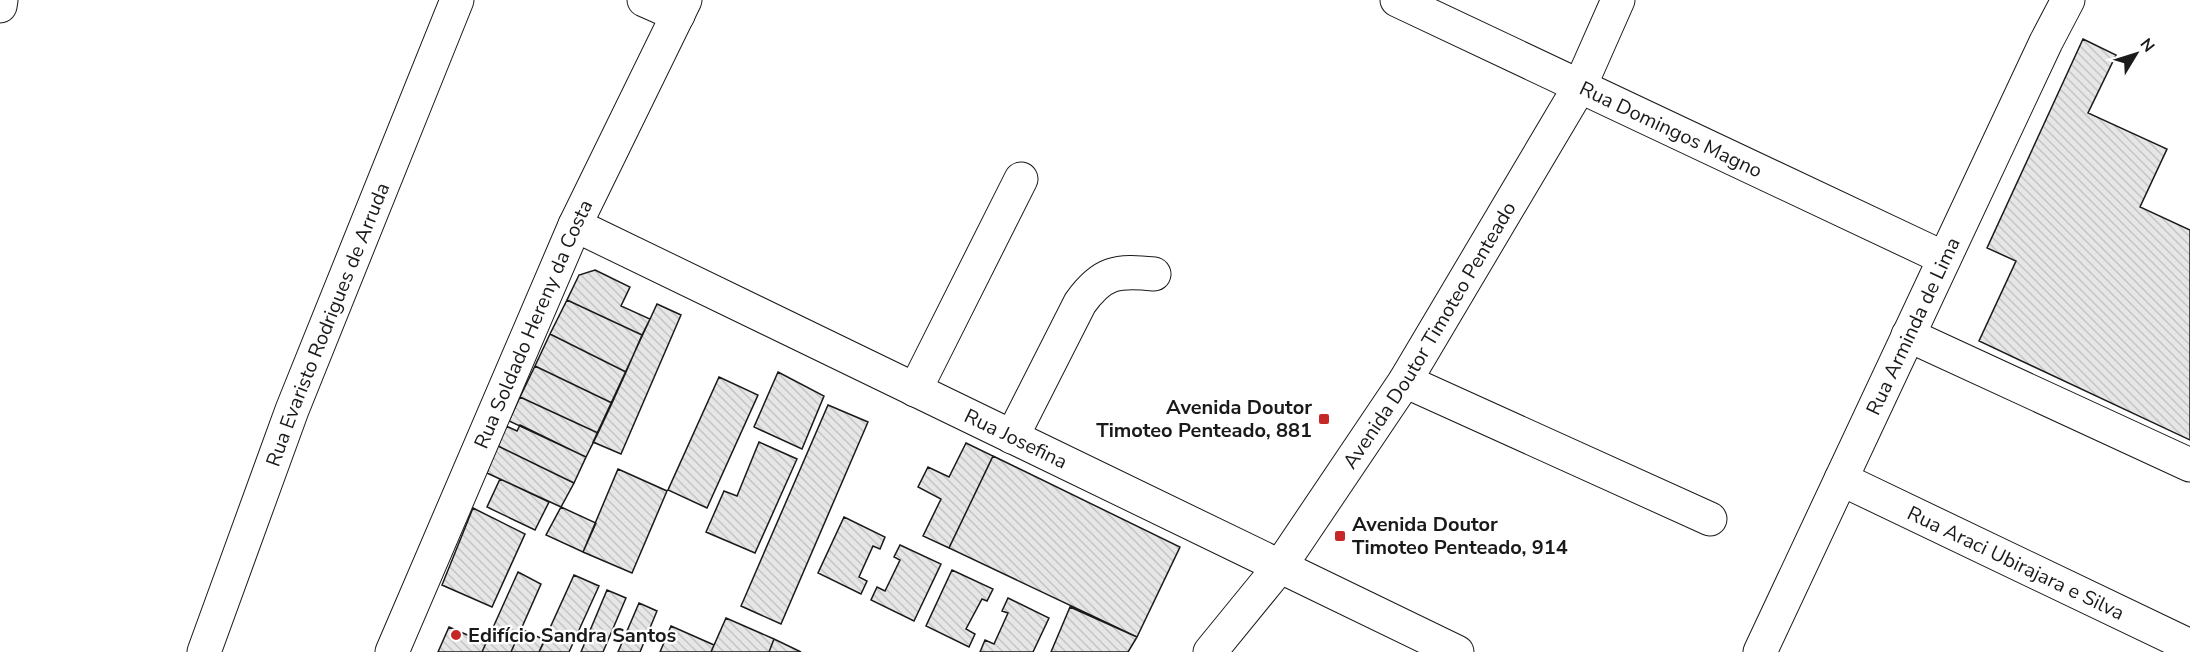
<svg xmlns="http://www.w3.org/2000/svg" width="2190" height="652" font-family="'Nunito Sans',sans-serif">
	<style>
		.building { fill: url(#building-back-hatch); stroke: #1a1a1a; stroke-width: 1.5 }
		.lines { fill: none; stroke-linecap: round; stroke-linejoin: round }
		.minor-casing { stroke: #1a1a1a; stroke-width: 35 }
		.major-casing { stroke: #1a1a1a; stroke-width: 35 }
		.minor { stroke: #fff; stroke-width: 33 }
		.major { stroke: #fff; stroke-width: 33 }
		.poi-dot { fill: #c62828; stroke: #fff; stroke-width: 2 }
		.labels { text-anchor: middle; dominant-baseline: central; stroke-width: 4.5; stroke-linejoin: round; paint-order: stroke }
		.street-label { font-size: 20px; fill: #1a1a1a; stroke: #fff }
		.poi-label { font-size: 20px; font-weight: bold; fill: #1a1a1a; stroke: #fff; text-anchor: start }
	</style>
	<defs>
		<pattern id="building-back-hatch" width="6" height="6" patternUnits="userSpaceOnUse" patternTransform="scale(1.5)"><rect width="6" height="6" fill="#e6e6e6"/><path d="M-1 5l2 2M0 0l6 6M5-1l2 2" fill="none" stroke="#c5c5c5"/></pattern>
	</defs>
	<rect width="100%" height="100%" fill="#fff"/>
	<path class="building" d="M2083,39l33,16 -28,58 79,36 -27,58 50,23v210l-211,-99 37,-80 -29,-13z
		M595,270l35,17 -9,19 29,13 -8,16 -75,-35 12,-25z
		M567,300l75,35 -16,37 -76,-38z
		M657,304l24,11 -60,139 -28,-12z
		M550,334l76,38 -14,31 -77,-37z
		M535,366l77,37 -14,30 -78,-36z
		M778,372l46,24 -22,53 -48,-22z
		M719,377l39,18 -51,113 -39,-18z
		M520,397l78,36 -12,24 -77,-36z
		M828,405l40,17 -87,202 -40,-18z
		M520,425l66,32 -12,26 -78,-38 10,-19 11,5z
		M759,442l38,17 -42,94 -49,-21 18,-41 13,5z
		M966,443l27,13 -44,92 -26,-12 18,-37 -23,-12 10,-20 21,10z
		M496,445l78,38 -13,24 -74,-34z
		M993,456l187,91 -43,90 -188,-89z
		M618,469l49,22 -35,82 -49,-21z
		M500,479l49,23 -14,28 -48,-23z
		M561,507l35,16 -13,29 -37,-17z
		M473,508l52,26 -33,73 -50,-22z
		M844,517l41,20 -5,12 -7,-3 -14,31 8,4 -6,13 -43,-21z
		M900,545l41,19 -27,57 -43,-21 6,-13 8,4 15,-31 -6,-3z
		M952,570l41,19 -6,12 -5,-2 -16,30 9,5 -6,13 -43,-21z
		M518,572l23,12 -30,68h-29z
		M574,575l25,11 -30,66h-30z
		M607,590l19,8 -23,54h-22z
		M1008,598l41,20 -16,34h-53l5,-12 9,4 14,-31 -6,-2z
		M639,603l18,8 -17,41h-22z
		M1070,607l67,30 -9,15h-77z
		M726,618l48,21 -5,13h-58z
		M671,626l43,19 -3,7h-51z
		M449,627l37,16 -4,9h-44z
		M521,629l24,11 -6,12h-28z
		M774,639l27,13h-32z"/>
	<g class="lines">
		<defs>
			<g id="minor">
				<path d="M644,0l34,15"/>
				<path id="s1" d="M1397,0l547,258"/>
				<path d="M0,6l1,-6"/>
				<path id="s2" d="M575,225l882,427"/>
				<path d="M1908,335l282,130"/>
				<path d="M1405,381l305,138"/>
				<path d="M915,390l106,-211"/>
				<path d="M1012,437l68,-134c22,-31 37,-33 74,-29"/>
				<path id="s3" d="M1841,479l349,167"/>
				<path id="s4" d="M204,652l88,-242 165,-410"/>
				<path id="s5" d="M392,652l183,-427 110,-225"/>
				<path id="s6" d="M1760,652l286,-610 22,-42"/>
			</g>
			<g id="major">
				<path id="s7" d="M1210,652l71,-87 124,-184 175,-295 38,-86"/>
			</g>
		</defs>
		<use href="#minor" class="minor-casing"/>
		<use href="#major" class="major-casing"/>
		<use href="#minor" class="minor"/>
		<use href="#major" class="major"/>
	</g>
	<g class="poi-dot">
		<rect x="1318" y="413" width="12" height="12" rx="3"/>
		<rect x="1334" y="530" width="12" height="12" rx="3"/>
		<circle cx="456" cy="635" r="6"/>
	</g>
	<g class="labels">
		<g class="street-label">
			<text stroke="none"><textPath href="#s1" startOffset="303">Rua Domingos Magno</textPath></text>
			<text stroke="none"><textPath href="#s5" startOffset="357">Rua Soldado Hereny da Costa</textPath></text>
			<text stroke="none"><textPath href="#s4" startOffset="350">Rua Evaristo Rodrigues de Arruda</textPath></text>
			<text stroke="none"><textPath href="#s6" startOffset="360">Rua Arminda de Lima</textPath></text>
			<text stroke="none"><textPath href="#s7" startOffset="386">Avenida Doutor Timoteo Penteado</textPath></text>
			<text stroke="none"><textPath href="#s2" startOffset="490">Rua Josefina</textPath></text>
			<text stroke="none"><textPath href="#s3" startOffset="194">Rua Araci Ubirajara e Silva</textPath></text>
		</g>
		<g class="poi-label">
			<text x="1312" y="407" text-anchor="end">Avenida Doutor<tspan x="1312" dy="23">Timoteo Penteado, 881</tspan></text>
			<text x="1352" y="524">Avenida Doutor<tspan x="1352" dy="23">Timoteo Penteado, 914</tspan></text>
			<text x="468" y="635">Edifício Sandra Santos</text>
		</g>
	</g>
	<g transform="translate(2136 54) rotate(52)" stroke="#ffffff" stroke-width="4.5" paint-order="stroke">
	<path d="M0-4.5L10 22L0 15L-10 22Z" fill="#1a1a1a"/>
	<text y="-9" font-size="16" font-weight="bold" text-anchor="middle" fill="#1a1a1a">N</text>
	</g>
</svg>
